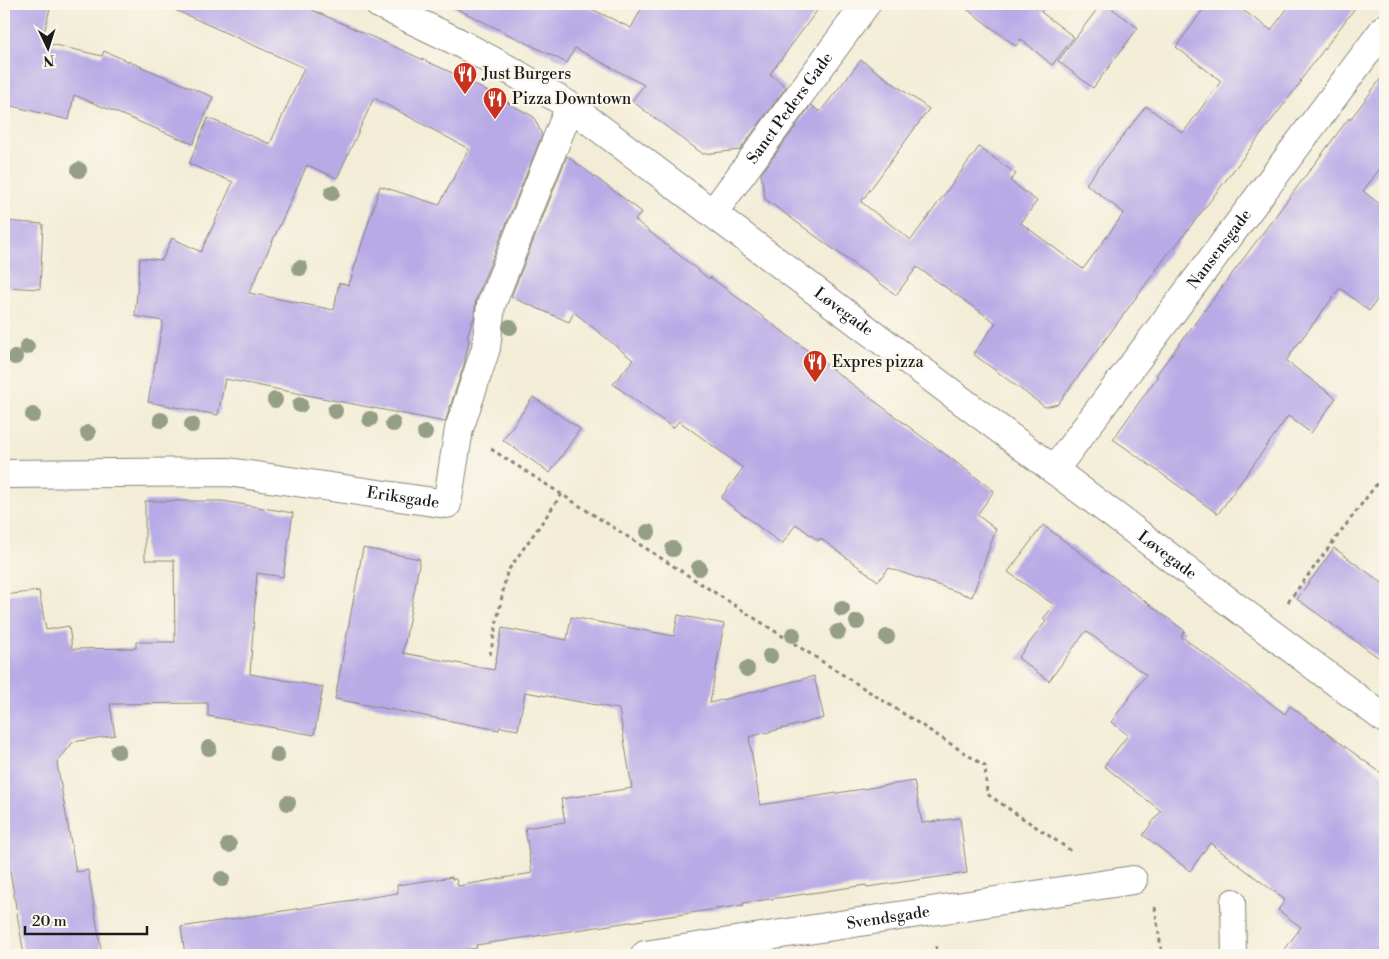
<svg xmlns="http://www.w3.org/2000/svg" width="1389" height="959" font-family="'Libre Bodoni',serif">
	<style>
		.building { fill: #b7aae6; fill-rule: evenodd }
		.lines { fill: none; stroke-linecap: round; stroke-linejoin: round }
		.service-casing { stroke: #88847a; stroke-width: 26 }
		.minor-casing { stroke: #88847a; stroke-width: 30 }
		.tertiary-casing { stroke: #88847a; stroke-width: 30 }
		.path { stroke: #88847a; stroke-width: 3; stroke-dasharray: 4 4; stroke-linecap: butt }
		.service { stroke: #fff; stroke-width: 24 }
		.minor { stroke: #fff; stroke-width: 28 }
		.tertiary { stroke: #fff; stroke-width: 28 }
		.tree { fill: #949f85 }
		.labels { text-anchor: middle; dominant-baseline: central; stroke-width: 4.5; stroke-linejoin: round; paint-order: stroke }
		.poi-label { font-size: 16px; fill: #1c1c1c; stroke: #fbf7ec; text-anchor: start }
		.street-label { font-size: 16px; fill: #1c1c1c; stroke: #fbf7ec }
	</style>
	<rect width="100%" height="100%" fill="#fbf7ec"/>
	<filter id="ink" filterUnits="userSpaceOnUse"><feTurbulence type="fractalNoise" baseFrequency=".02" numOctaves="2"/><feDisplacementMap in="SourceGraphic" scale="10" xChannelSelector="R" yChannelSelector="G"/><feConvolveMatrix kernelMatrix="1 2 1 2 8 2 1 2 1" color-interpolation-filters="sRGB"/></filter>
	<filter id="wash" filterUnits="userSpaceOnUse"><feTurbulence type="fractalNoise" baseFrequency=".0096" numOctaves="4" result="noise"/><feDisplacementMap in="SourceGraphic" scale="20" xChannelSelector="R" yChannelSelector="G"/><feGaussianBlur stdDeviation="1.12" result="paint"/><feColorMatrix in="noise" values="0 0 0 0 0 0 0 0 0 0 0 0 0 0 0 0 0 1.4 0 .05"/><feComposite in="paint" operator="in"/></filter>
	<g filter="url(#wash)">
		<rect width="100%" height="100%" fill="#f3edd7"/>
		<g id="blocks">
			<path class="building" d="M4,4h47l-9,38 60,14 2,-5 109,46 -20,47 -119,-49 -5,25 -65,-16z
				M162,4h137l156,70 79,43 8,18 -66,164 -2,18 -7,19 2,5 -5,24 -19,57 -220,-43 -7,36 -70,-13 15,-81 -28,-5 5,-58 22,2 10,-22 29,14 32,-70 -44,-18 19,-46 62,26 34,-76zM374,98l95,51 -30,56 -59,-19 -31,99 -10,-2 -5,27 -85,-17 58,-128 30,13z
				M447,4h134l50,24 13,-24h178l-52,70 16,13 -46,63 -37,4 -71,-53 12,-16 -69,-37 -8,15z
				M960,4h88l-7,8 33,25 -22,28 -31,-26 -5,7z
				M1101,4h5l32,24 -45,60 -35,-27z
				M1207,4h27l37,26 20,-26h67l-58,77 1,1 -127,166 -1,-1 -115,157 -13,3 -72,-53 23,-31 -79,-56 -21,28 -131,-96 -4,-25 50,-69 9,7 41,-52 68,49 -68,93 50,38 68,-93 37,27 -6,7 27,20 -16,22 62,46 41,-56 -38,-29 60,-78 37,27 38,-52 -45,-34z
				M1385,73v89l-22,29 22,17v81l-16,22 -29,-23 -46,61 -8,12 50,37 -25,35 -23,-17 -70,98 -105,-75 45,-63 -2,-1 193,-257 1,2z
				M567,156l75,56 -7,8 74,59 1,-2 284,214 -17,24 19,14 -24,68 -83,-29 -11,13 -58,-43 -1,3 -23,-17 -14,20 -61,-46 22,-30 -64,-47 -6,7 -60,-44 20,-24 -59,-48 -5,10 -58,-25z
				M4,221l39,3 -3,65 -36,-2z
				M533,397l47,32 -30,44 -47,-33z
				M145,501h77l71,12 -10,64 -26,-4 -7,101 73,13 -9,48 -106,-19v-13l-98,1 5,31 -42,7 -16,21 19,109 12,-2 14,85h-78l-20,-120v-240l35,-4 7,39 23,-4 3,23 64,-1v-6h39l-1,-82h-29z
				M1043,525l142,106 -4,5 104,78 5,-8 95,70v167l-9,12h-95l20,-28 -23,-17 7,-10 -75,-57 -20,28 -47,-36 18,-24 -57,-45 24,-31 -17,-13 35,-47 -60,-44 -37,50 -31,-23 28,-37 -3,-2 11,-14 -46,-33z
				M363,548l57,11 -17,94 91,17 8,-42 65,12 4,-23 103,19 4,-21 46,9 -14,79 104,-27 10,42 -75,19 11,68 154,-24 8,42 38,-5 7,55 -100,14 -1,-2 -123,18 1,2 -268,40 1,3 -46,7h-246l-4,-28 217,-34 -1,-8 55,-8v2h4l2,7 74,-13 -7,-45 40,-6 -4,-23 71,-11 -13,-79 -94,-17 -7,38 -18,-3 -1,3 -164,-31z
				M1334,548l51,37v77l-88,-63z"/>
		</g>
	</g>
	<g filter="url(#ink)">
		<use href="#blocks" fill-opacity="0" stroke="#88847a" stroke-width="1"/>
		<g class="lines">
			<defs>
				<path id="service" d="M1233,901l1,54"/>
				<g id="minor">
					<path id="s1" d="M713,213l153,-209"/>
					<path id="s2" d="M1054,470l331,-442"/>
					<path id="s3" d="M4,474l224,-2 219,32 12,-75 27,-81 5,-43 79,-199"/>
					<path id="s4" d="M645,955l488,-75"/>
				</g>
				<g id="tertiary">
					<path id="s5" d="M379,4l75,36 61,33 55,33 815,613"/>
				</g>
			</defs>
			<use href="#service" class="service-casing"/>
			<use href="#minor" class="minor-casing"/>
			<use href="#tertiary" class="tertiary-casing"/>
			<path class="path" d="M491,449l494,317 2,28 86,58
				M1288,602l97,-129
				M490,655l17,-83 55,-78
				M1155,907l7,48
				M936,946l1,9"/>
			<use href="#service" class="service"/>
			<use href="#minor" class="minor"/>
			<use href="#tertiary" class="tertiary"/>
		</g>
		<g class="tree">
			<circle cx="79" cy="170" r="8"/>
			<circle cx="332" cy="193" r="8"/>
			<circle cx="300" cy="268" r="8"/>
			<circle cx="510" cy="327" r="8"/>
			<circle cx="27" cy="347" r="8"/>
			<circle cx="15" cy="357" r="8"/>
			<circle cx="275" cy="400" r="8"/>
			<circle cx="300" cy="405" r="8"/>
			<circle cx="335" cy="411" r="8"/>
			<circle cx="33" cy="415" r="8"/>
			<circle cx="370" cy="419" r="8"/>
			<circle cx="161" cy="420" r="8"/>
			<circle cx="393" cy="424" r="8"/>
			<circle cx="192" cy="425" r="8"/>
			<circle cx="88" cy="433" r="8"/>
			<circle cx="425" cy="433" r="8"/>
			<circle cx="648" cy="532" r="8"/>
			<circle cx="673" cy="549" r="8"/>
			<circle cx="699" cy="568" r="8"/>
			<circle cx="842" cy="609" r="8"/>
			<circle cx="857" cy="622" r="8"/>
			<circle cx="838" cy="632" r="8"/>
			<circle cx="793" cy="635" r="8"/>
			<circle cx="887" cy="637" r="8"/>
			<circle cx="770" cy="656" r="8"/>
			<circle cx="747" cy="669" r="8"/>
			<circle cx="209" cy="748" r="8"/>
			<circle cx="118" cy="751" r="8"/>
			<circle cx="277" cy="755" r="8"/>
			<circle cx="288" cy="803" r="8"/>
			<circle cx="229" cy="845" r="8"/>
			<circle cx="222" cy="879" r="8"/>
		</g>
	</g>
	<defs>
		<symbol id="restaurant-pin" viewBox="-11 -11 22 30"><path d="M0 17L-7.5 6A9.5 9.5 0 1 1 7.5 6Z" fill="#c8321e" stroke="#fbf7ec"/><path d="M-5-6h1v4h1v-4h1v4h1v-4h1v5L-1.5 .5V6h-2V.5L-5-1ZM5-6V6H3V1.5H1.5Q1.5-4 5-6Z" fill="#fff"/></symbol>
	</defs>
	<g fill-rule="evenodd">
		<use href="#restaurant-pin" x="451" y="60" width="28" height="38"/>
		<use href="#restaurant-pin" x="481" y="85" width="28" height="38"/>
		<use href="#restaurant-pin" x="801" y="348" width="28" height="38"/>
	</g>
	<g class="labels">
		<g class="poi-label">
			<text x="482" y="74">Just Burgers</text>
			<text x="512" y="99">Pizza Downtown</text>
			<text x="832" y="362">Expres pizza</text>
		</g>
		<g class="street-label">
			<text stroke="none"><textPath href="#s1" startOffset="130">Sanct Peders Gade</textPath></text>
			<text stroke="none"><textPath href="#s2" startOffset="276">Nansensgade</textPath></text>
			<text stroke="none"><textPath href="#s5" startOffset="559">Løvegade</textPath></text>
			<text stroke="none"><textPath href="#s3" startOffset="401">Eriksgade</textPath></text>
			<text stroke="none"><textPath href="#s5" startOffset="964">Løvegade</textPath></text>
			<text stroke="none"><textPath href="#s4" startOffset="246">Svendsgade</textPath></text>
		</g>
	</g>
	<rect width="1389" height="959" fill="none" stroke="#fbf7ec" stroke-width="20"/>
	<g transform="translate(48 48) rotate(176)" stroke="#fbf7ec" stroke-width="4" paint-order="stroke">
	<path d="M0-4L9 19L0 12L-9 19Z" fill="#1c1c1c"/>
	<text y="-8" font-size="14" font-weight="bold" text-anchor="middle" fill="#1c1c1c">N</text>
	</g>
	<path d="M25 926v8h122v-8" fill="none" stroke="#1c1c1c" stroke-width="2.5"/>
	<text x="32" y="926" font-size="15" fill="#1c1c1c" stroke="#fbf7ec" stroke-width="4" paint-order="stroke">20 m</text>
</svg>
